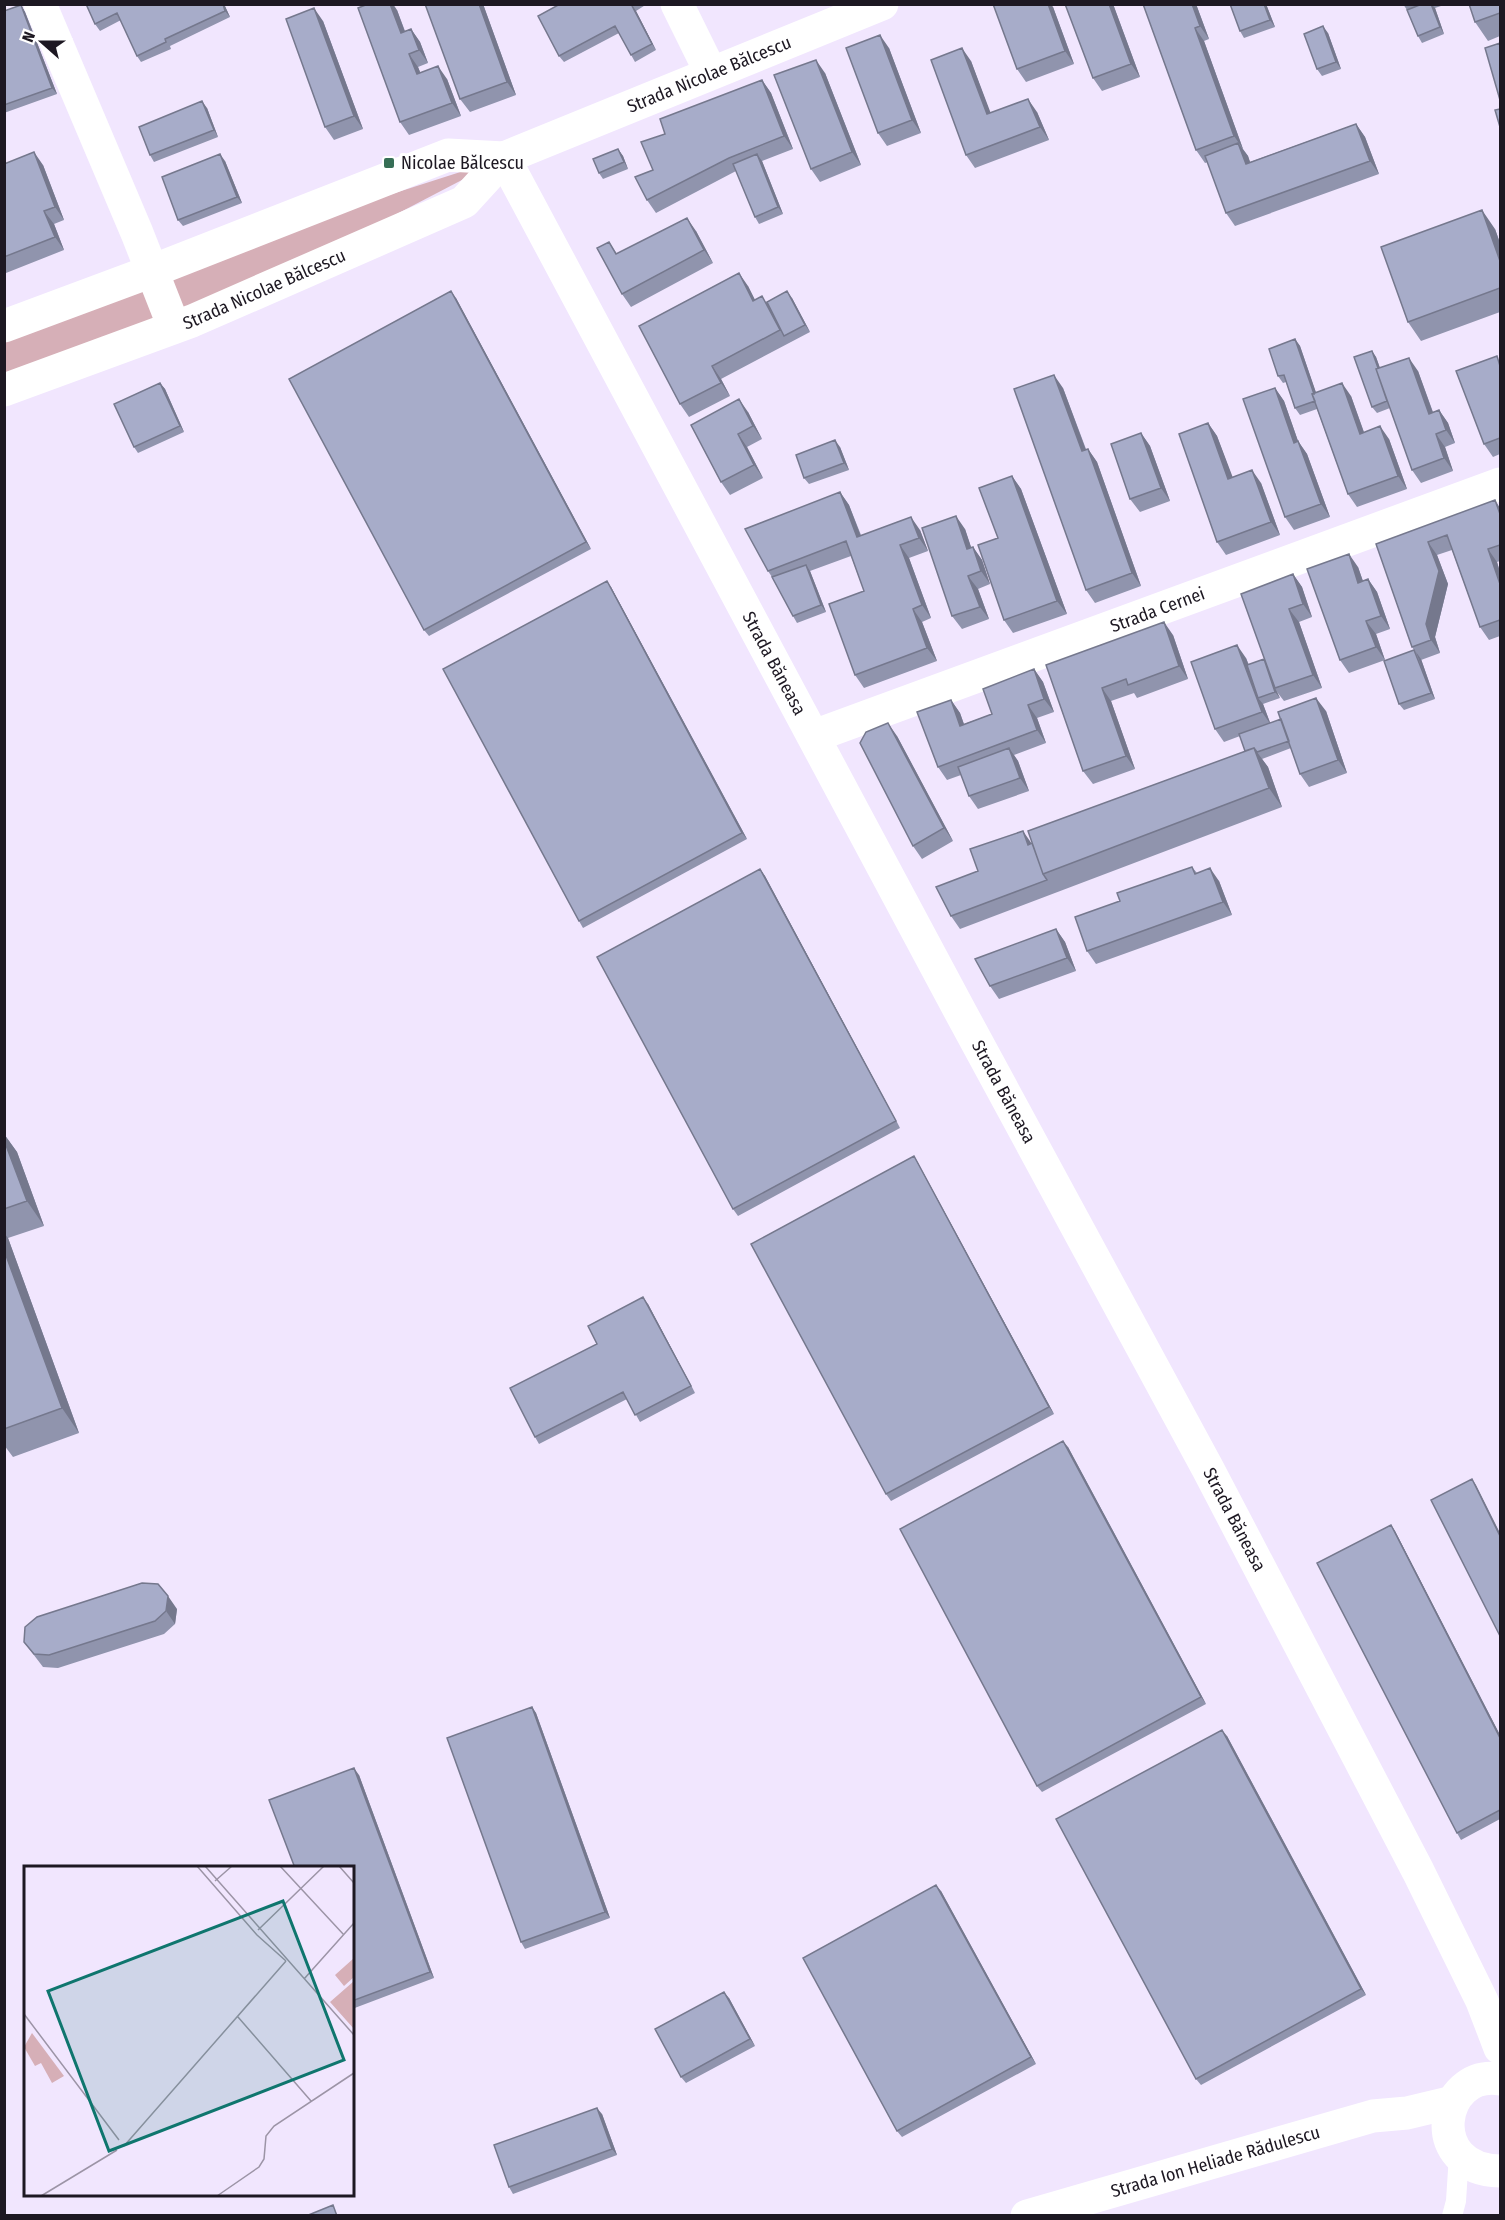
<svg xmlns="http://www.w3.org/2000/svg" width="1505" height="2220" font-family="'Fira Sans Condensed',sans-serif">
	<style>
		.green { fill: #d6afb7 }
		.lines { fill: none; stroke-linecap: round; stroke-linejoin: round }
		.service { stroke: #fff; stroke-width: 20 }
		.minor { stroke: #fff; stroke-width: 33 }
		.tertiary { stroke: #fff; stroke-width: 33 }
		.wall { fill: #9094ad }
		.shaded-wall { fill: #75788d }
		.building { fill: #a7acc9; stroke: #75788d; stroke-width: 1.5 }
		.poi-dot { fill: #366e56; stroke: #fff; stroke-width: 2 }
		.labels { text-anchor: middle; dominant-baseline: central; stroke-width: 6; stroke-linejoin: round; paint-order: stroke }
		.street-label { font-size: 18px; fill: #1d1822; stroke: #fff }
		.poi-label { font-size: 18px; fill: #1d1822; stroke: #fff; text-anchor: start }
		.inset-road { fill: none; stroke: #9c94a6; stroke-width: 1.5 }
		.view { fill: #0f766e; fill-opacity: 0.15; stroke: #0f766e; stroke-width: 3 }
		.inset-edge { fill: none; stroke: #1d1822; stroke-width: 3 }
	</style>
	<rect width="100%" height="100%" fill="#f1e6fe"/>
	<path class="green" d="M504,158l-312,163 -187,69v-64l147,-55z"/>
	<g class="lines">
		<path class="service" d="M1452,2216l4,-15 3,-46"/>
		<g class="minor">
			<path d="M40,4l97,229 37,94"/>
			<path d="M677,4l34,69"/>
			<path id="s1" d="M814,736l686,-252"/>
		</g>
		<g class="tertiary">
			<path id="s2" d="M504,158l457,855 247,456 210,402 64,130 18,47"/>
			<path d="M4,326l148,-55 296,-116 56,3"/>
			<path id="s3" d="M4,390l188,-69 272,-119 40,-44 378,-154"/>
			<path d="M1500,2079c-61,-10 -77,91 0,92"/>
			<path id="s4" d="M1027,2216l346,-100 34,-3 46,-11"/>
		</g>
	</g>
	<path class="wall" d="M86,4h138l6,13 -60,29 1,3 -30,13 -4,-6 -16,-36 -21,11 -5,-7z
		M483,4l33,91 -46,17 -10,-13z
		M560,4h87l-11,7 20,39 -21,12 -16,-29 -55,29 -5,-6z
		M1065,4h48l27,73 -38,14 -9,-13z
		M1143,4h53l13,35 -5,2 39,108 5,7 2,6 106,-38 9,13 14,37 -144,52 -9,-13 -18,-51 -3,1 -9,-13z
		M1230,4h36l9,23 -31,11 -4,-7z
		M1403,4h37l1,2 -6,2 9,26 -22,9 -4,-7 -11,-26z
		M1500,4v32l-12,5 -13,-19z
		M21,5l4,7 32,82 -53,19v-102z
		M1053,7l21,57 -48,18 -9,-13z
		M397,10l8,21 6,-2 9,13 8,21 -10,4 2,5 27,7 14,37 -52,19 -9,-13z
		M323,21l40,108 -29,11 -9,-13z
		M1328,33l13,36 -19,7 -5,-7z
		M889,48l32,85 -34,13 -9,-13z
		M971,61l19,52 47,-1 12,28 -74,28 -9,-13z
		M825,73l36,92 -41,17 -9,-13z
		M762,80l9,13 22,56 -31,12 21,53 -24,10 -4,-7 -19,-46 -80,42 -9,-13 6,-30 12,-36z
		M207,108l11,29 -64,25 -4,-7z
		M618,149l5,7 5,13 -25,10 -4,-6z
		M225,161l17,42 -59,23 -5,-6z
		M4,164l39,1 21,55 -10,4 10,26 -58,23 -2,-3z
		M1495,229l5,14v69l-79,29 -13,-19z
		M696,231l17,32 -82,44 -9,-13 -13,-52 8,12z
		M748,286l7,14 12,2 25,-4 18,34 -89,47 9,17 -41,21 -9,-13z
		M456,298l135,251 -162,87 -5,-6z
		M1295,339l5,7 16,47 35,3 13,36 25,7 18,50 -50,18 -9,-13 -31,-85 -17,6 -5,-7 -9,-26 -3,1 -5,-7z
		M1372,351l4,6 4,11 38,3 15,41 6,-2 9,13 7,20 -10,4 8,24 -32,12 -9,-13 -22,-62 -13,5 -5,-6z
		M1500,361v93l-7,3 -9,-13z
		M160,383l5,6 19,43 -46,21 -4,-6z
		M1063,388l23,61h2l9,13 44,124 -46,17 -9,-13z
		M1275,388l9,13 14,40 9,13 23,63 -36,13 -9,-13z
		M748,412l14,27 -15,8 16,31 -33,17 -9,-13 -30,-57z
		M1208,423l9,13 15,41 29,6 19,52 -54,20 -9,-13z
		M1141,433l9,13 20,55 -30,11 -10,-13z
		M840,447l9,23 -40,14 -5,-6z
		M1012,476l9,13 46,125 -54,19 -9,-13 -6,-82z
		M840,492l9,13 12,30 59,-5 8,21 -19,7 22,60 -9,4 15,39 -73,27 -9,-13 9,-84 -13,-35 -41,15 16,41 -29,11 -4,-7 -21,-39 -4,-6z
		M1500,508v53l-3,1 3,10v64l-11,4 -9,-13 -28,-77 -15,5 11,29 -13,53 5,16 -19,7v-1l14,40 -31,11 -5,-6 15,-54 -2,-3 -36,-103z
		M965,529l6,18h2l9,13 8,24 -12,5 11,30 -27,10 -10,-13z
		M1358,567l5,14 5,-2 9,13 13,37 -14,5 9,26 -36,13 -9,-13z
		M1293,574l9,13 10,30 -13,5 23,66 -38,13 -7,-9 3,6 -17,6 7,19 56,-12 21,62 -38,14 -9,-13 -9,-26 -29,11 6,8 14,40 -322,122 -9,-13 27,-45 53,-28 214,-92 -5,-15 -16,6 -9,-13 31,-71 3,7 17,-3z
		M611,587l136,252 -164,89 -4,-7z
		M1173,635l15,44 -51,19 -3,-5 -23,8 24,68 -42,15 -10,-13 -37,-106z
		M1034,669l9,13 11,30 -17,6 9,25 -32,12 4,6 11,30 -51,18 -9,-13 -8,-21 -14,5 -9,-13 13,-67 9,13 4,11 28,-10z
		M897,736l56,105 -31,18 -9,-13z
		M1192,867l5,6 22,8 13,34 -136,49 -9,-13 33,-50z
		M760,869l5,7 135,252 -162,88 -5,-7z
		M1056,929l9,13 11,29 -77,28 -9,-13z
		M4,1134l13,18 27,74 -36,12 71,195 -66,24 -9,-12z
		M914,1156l4,7 136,251 -163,87 -5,-7z
		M648,1304l47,89 -55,29 -13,-23 -88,45 -4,-7 62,-93z
		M1068,1447l138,257 -164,88 -5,-6z
		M1391,1525l4,6 105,204v84l-39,21 -4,-7z
		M177,1609l-2,15 -11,10 -106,34 -15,-1 -19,-25z
		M532,1707l4,6 74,205 -85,31 -4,-7z
		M1227,1736l139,259 -165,90 -5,-6z
		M359,1775l75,203 -82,31v-141z
		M941,1891l95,173 -134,73 -5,-6z
		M729,1998l26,48 -69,37 -5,-6z
		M602,2114l15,41 -104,39 -4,-7z"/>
	<path class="shaded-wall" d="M223,4h1l6,13 -5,-6z
		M390,4h3l4,6 13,36 -9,-13z
		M479,4h4l33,91 -9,-13z
		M631,4l5,7 20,39 -4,-6z
		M1048,4h3l2,3 21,57 -9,-13z
		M1109,4h4l27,73 -9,-13z
		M1192,4h4l13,35 -9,-13z
		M1264,4h2l9,23 -5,-7z
		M1431,4l4,4 9,26 -4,-7z
		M21,5l4,7 32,82 -5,-6z
		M314,8l9,13 40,108 -9,-13z
		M1323,26l5,7 13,36 -5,-7z
		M1195,28l9,13 39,108 -9,-13z
		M411,29l9,13 8,21 -9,-13z
		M880,35l9,13 32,85 -9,-13z
		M962,48l9,13 25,66 -9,-13z
		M409,54l9,13 8,20 -9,-13z
		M816,60l9,13 36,92 -9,-13z
		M438,66l9,13 14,37 -9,-13z
		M762,80l9,13 22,56 -9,-13z
		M1028,99l9,13 12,28 -9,-13z
		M202,101l5,7 11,29 -4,-7z
		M1356,124l9,13 14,37 -9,-13z
		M1238,143l10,13 7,21 -9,-13z
		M618,149l5,7 5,13 -4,-7z
		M34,152l9,13 21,55 -9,-13z
		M220,154l5,7 17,42 -5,-6z
		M757,154l5,7 21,53 -5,-7z
		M1482,210l13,19 5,14v18z
		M44,211l10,13 10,26 -9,-13z
		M687,218l9,13 17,32 -9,-13z
		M739,273l9,13 14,28 -9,-13z
		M451,291l5,7 135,251 -5,-7z
		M787,291l5,7 18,34 -5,-7z
		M1295,339l5,7 21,61 -4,-6z
		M1372,351l4,6 18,50 -4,-7z
		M1409,358l9,13 20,56 -9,-13z
		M712,366l9,13 9,17 -9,-13z
		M1054,375l9,13 28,76 -9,-13z
		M160,383l5,6 19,43 -4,-6z
		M1342,383l9,13 18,51 -9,-13z
		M1275,388l9,13 14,40 9,13 23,63 -9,-13 -27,-61z
		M739,399l9,13 14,27 -9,-13z
		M1439,410l9,13 7,20 -9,-13z
		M1208,423l9,13 21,55 -10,-12z
		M1380,426l9,13 18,50 -9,-13z
		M1141,433l9,13 20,55 -9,-13z
		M738,434l9,13 16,31 -9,-13z
		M1436,434l9,13 8,24 -9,-13z
		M835,440l5,7 9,23 -5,-7z
		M1088,449l9,13 44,124 -9,-13z
		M1252,470l9,13 19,52 -9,-13z
		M1012,476l9,13 46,125 -10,-13z
		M840,492l9,13 17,45 -9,-13z
		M1495,500l5,8v6z
		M956,516l9,13 11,33 -9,-13z
		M911,517l9,13 8,21 -9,-13z
		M1428,542l9,13 11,29 -13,53 5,16 -9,-13 -5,-16z
		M900,545l9,13 22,60 -9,-13z
		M973,547l9,13 8,24 -9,-13z
		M1488,549l9,13 3,10v12z
		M1349,554l9,13 10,29 -10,-13z
		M806,565l4,6 16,41 -5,-7z
		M1293,574l9,13 10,30 -9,-13z
		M968,576l10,13 11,30 -9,-12z
		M1368,579l9,13 13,37 -9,-13z
		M607,581l4,6 136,252 -5,-6z
		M913,609l9,13 15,39 -10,-13z
		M1289,609l10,13 23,66 -9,-13z
		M1366,621l10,13 9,26 -9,-13z
		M1164,622l9,13 15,44 -9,-13z
		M1237,645l9,13 14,39 -2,1 5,6 8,21 -9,-13z
		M1416,652l5,7 14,40 -4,-6z
		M1264,659l4,7 7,22 5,10 -5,-6z
		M1034,669l9,13 11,30 -10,-13z
		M1102,688l9,13 24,68 -9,-13z
		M1316,698l10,13 21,62 -9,-13z
		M951,700l9,13 9,26 -9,-13z
		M1028,705l9,13 9,25 -9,-13z
		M888,723l9,13 56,105 -9,-13z
		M1009,748l9,13 11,30 -9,-13z
		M1254,748l14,19 14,40 -13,-19z
		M1023,831l9,13 -4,1z
		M1210,868l9,13 13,34 -9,-13z
		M760,869l5,7 135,252 -4,-7z
		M1056,929l9,13 11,29 -9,-13z
		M4,1134l13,18 27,74 -17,-25 -23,-61z
		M914,1156l4,7 136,251 -5,-7z
		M4,1233l4,5 71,195 -17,-25 -58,-158z
		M643,1297l5,7 47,89 -4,-7z
		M1063,1441l5,6 138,257 -5,-7z
		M1472,1479l4,6 24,48v3z
		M1391,1525l4,6 105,204v3z
		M168,1596l9,13 -2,15 -9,-13z
		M532,1707l4,6 74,205 -5,-6z
		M1222,1730l5,6 139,259 -5,-6z
		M354,1768l5,7 75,203 -4,-6z
		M936,1885l5,6 95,173 -5,-7z
		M724,1992l5,6 26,48 -5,-7z
		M597,2108l5,6 15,41 -5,-6z"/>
	<path class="building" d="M86,4h137l2,7 -60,28 1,3 -29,14 -20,-43 -22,11z
		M368,4h22l11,29 10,-4 8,21 -10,4 8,20 21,-8 14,37 -52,19 -42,-114z
		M425,4h54l28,78 -47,17z
		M560,4h71l21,40 -21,11 -16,-29 -56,30 -21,-40z
		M993,4h55l17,47 -48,18z
		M1065,4h44l22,60 -38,14z
		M1143,4h49l8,22 -5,2 39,108 -38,14z
		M1230,4h34l6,16 -30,11z
		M1422,4h9l9,23 -22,9 -11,-26z
		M1469,4h31v9l-25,9z
		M21,5l31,83 -48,17v-94z
		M314,8l40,108 -29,11 -39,-108z
		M1323,26l13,36 -19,7 -13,-35z
		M880,35l32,85 -34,13 -32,-85z
		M1500,43v57l-15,-52z
		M962,48l25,66 41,-15 12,28 -74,28 -35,-95z
		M816,60l36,92 -41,17 -37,-94z
		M762,80l22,56 -55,22 -82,42 -12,-23 18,-7 -12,-28 24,-8 -5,-15z
		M202,101l12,29 -64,25 -11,-28z
		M1500,109v18l-5,-17z
		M1356,124l14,37 -144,52 -21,-57 33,-13 8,21z
		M618,149l6,13 -25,11 -6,-14z
		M34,152l21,55 -11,4 11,26 -51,20v-93z
		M220,154l17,43 -59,23 -16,-43z
		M757,154l21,53 -23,10 -22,-53z
		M1482,210l18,51v27l-92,34 -27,-75z
		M687,218l17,32 -82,44 -25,-46 12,-6 7,12z
		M739,273l14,28 9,-5 18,34 -68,36 9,17 -41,21 -41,-78z
		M451,291l135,251 -162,88 -135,-251z
		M787,291l18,34 -21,11 -17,-34z
		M1295,339l19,55h-2l3,7 -20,7 -11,-33 -6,1 -9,-27z
		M1372,351l6,17 -2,1 11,32 -15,6 -18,-50z
		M1497,356l3,10v72l-16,6 -28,-73z
		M1409,358l20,56 10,-4 7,20 -10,4 8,24 -32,12 -36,-101z
		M1054,375l28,76 6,-2 44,124 -46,17 -72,-201z
		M160,383l20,43 -46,21 -20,-43z
		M1342,383l18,51 20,-8 18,50 -50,18 -36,-100z
		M1275,388l19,55 4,-2 23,63 -36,13 -42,-118z
		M739,399l14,27 -15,8 16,31 -33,17 -30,-57z
		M1208,423l20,56 24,-9 19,52 -54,20 -38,-108z
		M1141,433l20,55 -31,11 -19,-55z
		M835,440l9,23 -40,15 -8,-23z
		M1012,476l45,125 -53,19 -26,-75 20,-7 -19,-50z
		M840,492l17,45 54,-20 8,21 -19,7 22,60 -9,4 14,39 -72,27 -26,-71 35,-13 -18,-50 -78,30 -23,-42z
		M1495,500l5,14v31l-12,4 12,35v36l-20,7 -33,-92 -19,7 11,29 -13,53 5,16 -19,7 -36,-103z
		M956,516l11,33 6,-2 8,24 -13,5 12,31 -28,9 -30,-88z
		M1349,554l9,29 10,-4 13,37 -15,5 10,26 -36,13 -33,-91z
		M806,565l15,40 -28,11 -21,-39z
		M1293,574l10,30 -14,5 24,66 -38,13 -34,-94z
		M607,581l135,252 -163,88 -136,-252z
		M1164,622l15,44 -51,19 -2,-6 -24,9 24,68 -43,15 -37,-106z
		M1237,645l25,67 -47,17 -24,-67z
		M1414,650l17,43 -32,11 -15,-43z
		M1264,659l11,33 -17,6 -11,-33z
		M1034,669l10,30 -16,6 9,25 -99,37 -21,-55 34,-12 9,26 32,-12 -9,-25z
		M1316,698l22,62 -38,14 -22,-62z
		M1281,719l8,22 -32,11 -3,-4 -9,3 -6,-17z
		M888,723l56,105 -31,18 -53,-103 6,-11z
		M1009,748l11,30 -51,18 -11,-29z
		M1254,748l15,40 -226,86 -15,-43z
		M1023,831l5,14 4,-2 11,31 4,6 -96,36 -15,-29 42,-16 -8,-22z
		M1192,867l3,7 15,-6 13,34 -136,49 -12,-34 45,-16 -3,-8z
		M760,869l136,252 -163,88 -136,-252z
		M1056,929l11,29 -77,28 -15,-27z
		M4,1140l23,61 -23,8z
		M914,1156l135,251 -163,87 -135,-250z
		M4,1250l58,158 -58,21z
		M643,1297l48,89 -56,29 -12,-23 -88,45 -25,-49 87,-44 -9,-18z
		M1063,1441l138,256 -164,89 -137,-257z
		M1472,1479l28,57v100l-69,-136z
		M1391,1525l109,213v72l-43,23 -140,-270z
		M142,1583l16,1 10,12 -2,15 -11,10 -106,34 -15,-1 -10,-12 1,-15 12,-10z
		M532,1707l73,205 -84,30 -74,-204z
		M1222,1730l139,259 -165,90 -140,-260z
		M354,1768l76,204 -78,29v-133h-57l-26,-68z
		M936,1885l95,172 -134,74 -94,-173z
		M724,1992l26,47 -69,38 -26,-48z
		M597,2108l15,41 -103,38 -15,-42z
		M333,2205l4,11h-31z"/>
	<rect class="poi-dot" x="383" y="157" width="12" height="12" rx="3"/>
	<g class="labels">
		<g class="street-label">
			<text stroke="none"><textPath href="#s3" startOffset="778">Strada Nicolae Bălcescu</textPath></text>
			<text stroke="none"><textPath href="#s3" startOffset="279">Strada Nicolae Bălcescu</textPath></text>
			<text stroke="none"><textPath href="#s1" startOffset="366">Strada Cernei</textPath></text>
			<text stroke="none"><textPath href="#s2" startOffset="573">Strada Băneasa</textPath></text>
			<text stroke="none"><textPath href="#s2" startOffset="1059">Strada Băneasa</textPath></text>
			<text stroke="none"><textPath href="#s2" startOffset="1545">Strada Băneasa</textPath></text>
			<text stroke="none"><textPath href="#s4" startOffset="196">Strada Ion Heliade Rădulescu</textPath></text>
		</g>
		<g class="poi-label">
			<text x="401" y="163">Nicolae Bălcescu</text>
		</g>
	</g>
	<g transform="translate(24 1866)">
		<rect width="330" height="330" fill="#f1e6fe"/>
		<path d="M330,92v19l-10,9 -9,-11zM330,115v48l-24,-27zM8,167l32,43 -12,7 -11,-20 -6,3 -11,-19z" fill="#d6afb7"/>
		<path class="inset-road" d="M173,0l60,69 29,26M181,0l149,169M256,0l64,69M315,0l15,17M191,15l17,-15M234,64l66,-64M280,113l50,-56M0,148l95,126M214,151l73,84M100,280l162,-185M17,330l76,-46M193,330l42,-29 5,-8 2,-23 8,-10 80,-53"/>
		<path class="view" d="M259,35l61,159 -235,91 -61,-160z"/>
		<rect width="330" height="330" class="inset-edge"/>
	</g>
	<rect width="1505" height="2220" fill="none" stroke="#1d1822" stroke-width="12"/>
	<g transform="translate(42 42) rotate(291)" stroke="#ffffff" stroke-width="4.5" paint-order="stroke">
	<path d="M0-4.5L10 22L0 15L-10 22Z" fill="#1d1822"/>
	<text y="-9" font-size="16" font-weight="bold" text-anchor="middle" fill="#1d1822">N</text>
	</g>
</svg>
